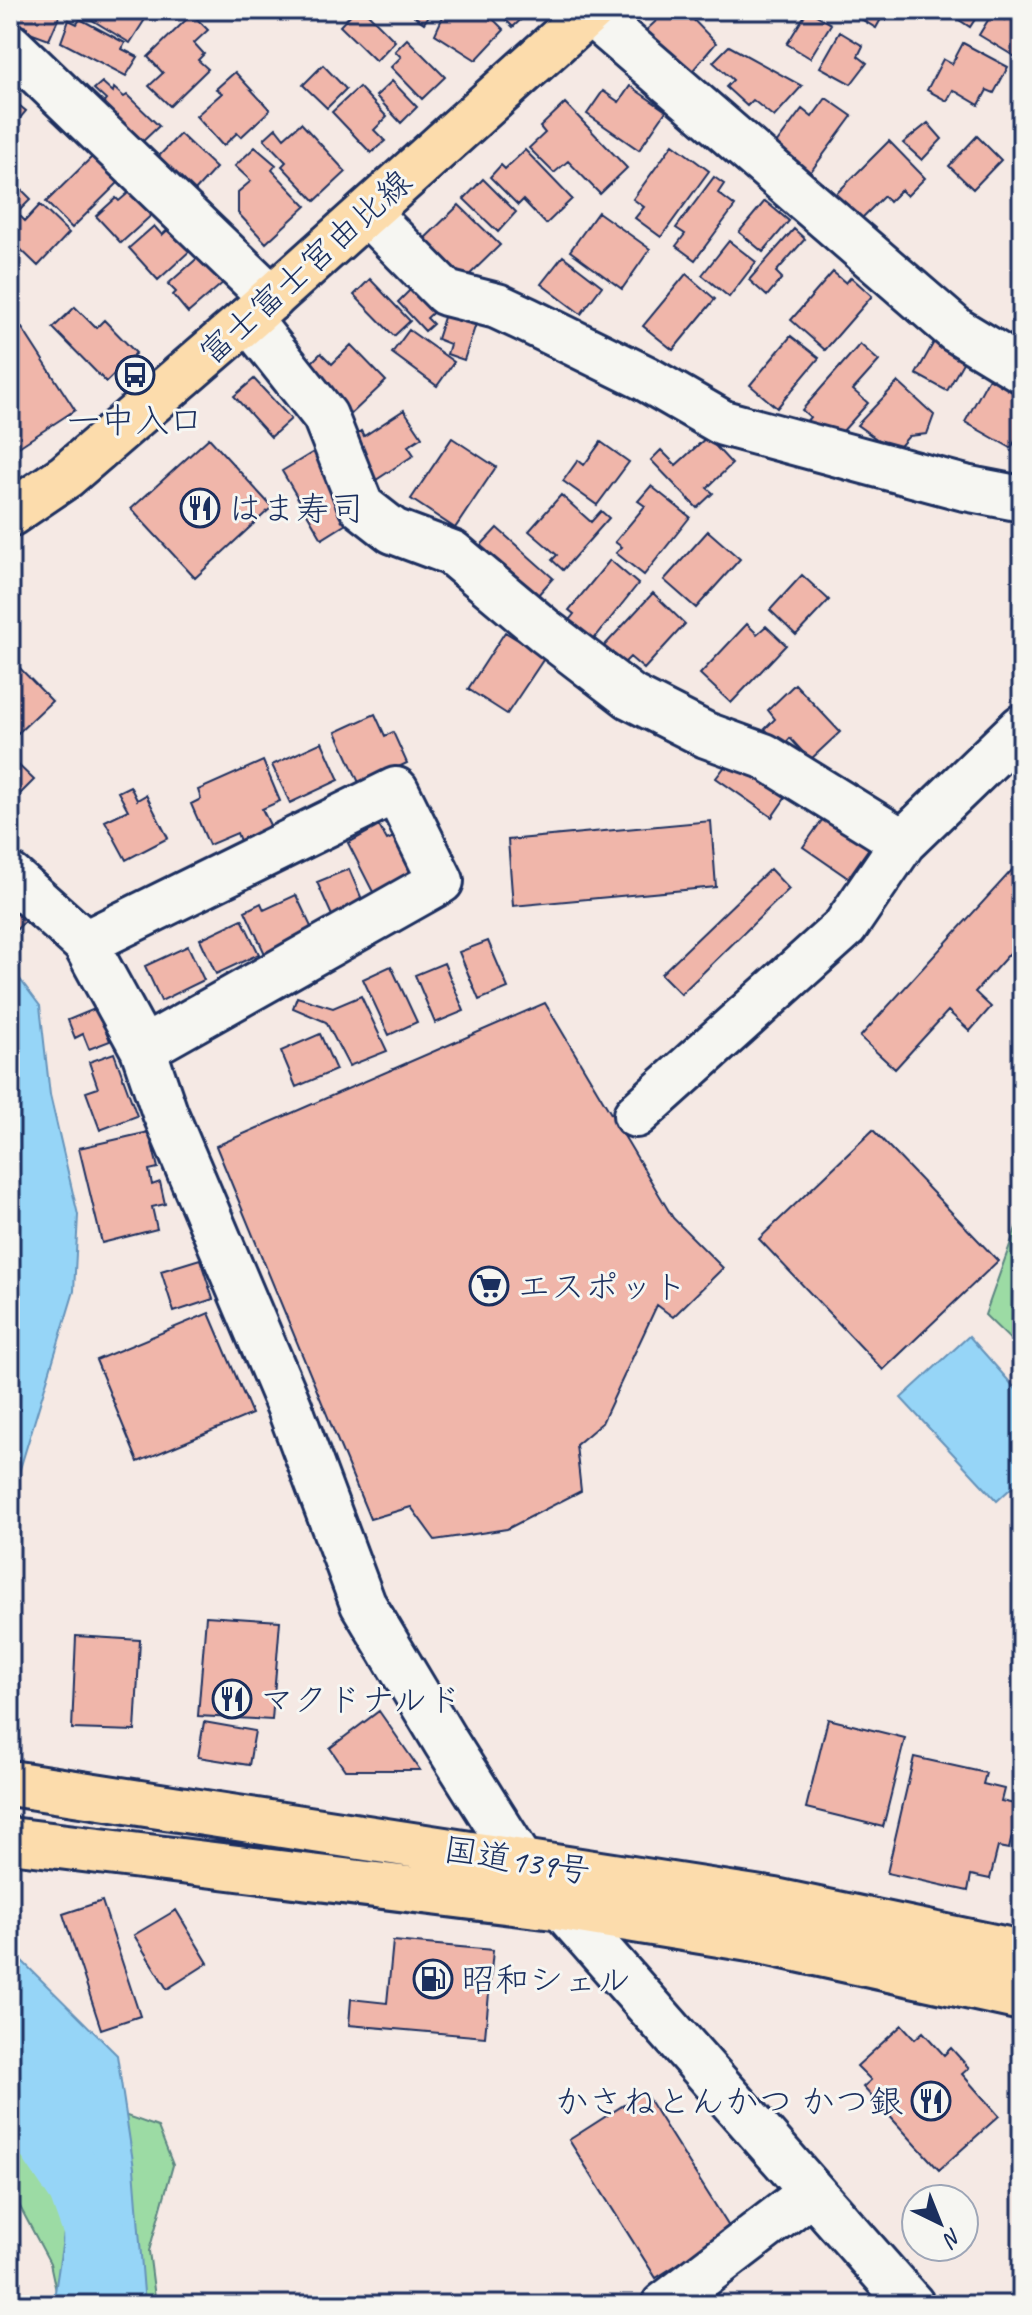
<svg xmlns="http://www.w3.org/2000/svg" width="1032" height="2315" font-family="Caveat,'Klee One',sans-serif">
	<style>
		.green { fill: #9cdba4; stroke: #5c8581; stroke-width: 2 }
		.water { fill: #96d5f7; stroke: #6593ba; stroke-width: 2 }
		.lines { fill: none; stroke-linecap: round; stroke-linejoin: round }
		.river { stroke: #96d5f7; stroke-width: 62 }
		.building { fill: #f0b6aa; stroke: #1b2f5e; stroke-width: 2 }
		.minor-casing { stroke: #1b2f5e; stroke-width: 50 }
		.major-casing { stroke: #1b2f5e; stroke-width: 50 }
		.highway-casing { stroke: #1b2f5e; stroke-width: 50 }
		.minor { stroke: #f6f6f2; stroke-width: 44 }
		.major { stroke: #fcdcac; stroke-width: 44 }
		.highway { stroke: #fcdcac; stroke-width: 44 }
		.labels { text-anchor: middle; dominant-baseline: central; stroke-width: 6; stroke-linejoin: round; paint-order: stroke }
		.street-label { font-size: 34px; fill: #1b2f5e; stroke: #f6f6f2 }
		.poi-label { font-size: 34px; fill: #1b2f5e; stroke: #f6f6f2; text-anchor: start }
	</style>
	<rect width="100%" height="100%" fill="#f5e9e4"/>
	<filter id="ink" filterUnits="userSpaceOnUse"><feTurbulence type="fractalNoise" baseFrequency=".0125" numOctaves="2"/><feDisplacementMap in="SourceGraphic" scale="16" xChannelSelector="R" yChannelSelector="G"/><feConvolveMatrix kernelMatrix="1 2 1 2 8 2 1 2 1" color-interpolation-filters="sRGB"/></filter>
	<g filter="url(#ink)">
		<path class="green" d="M1022,1211v140l-37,-36z
			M10,1994l83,110 65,23 15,38 -24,86 7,54h-97l-9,-42 -40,-75z"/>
		<path class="water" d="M10,966l30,40 10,89 28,120 -4,76 -64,211z
			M969,1336l53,60v82l-25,23 -96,-103z
			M10,1949l107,106 17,113 11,137h-92l11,-72 -15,-91 -39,-66z"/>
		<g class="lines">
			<path class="river" d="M10,2077l18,34 51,76 15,42 2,76"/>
		</g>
		<path class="building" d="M12,10h50l-13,30 -22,-8v-5l-15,-4 3,-12z
			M81,10h70l-21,33 -51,-31z
			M355,10h9l31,31 -19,20 -36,-35z
			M406,10h27l-9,13z
			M446,10l14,7 6,-7h23l-1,4 16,16 -28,30 -41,-26z
			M496,10h35l-18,17z
			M668,10h16l32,33 -27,32 -47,-41z
			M808,10l23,14 -21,34 -23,-14z
			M855,10h31l-10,18 -23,-14z
			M944,10h37l-11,17z
			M1010,10l12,4v47l-43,-26 14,-23 12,8z
			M192,14l16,16 -14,13 10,11 -6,6 10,9 -38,37 -21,-20 14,-13 -15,-16z
			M80,19l45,24 -3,6 16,8 -12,19 -65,-34 8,-22 8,4z
			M840,32l23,14 -5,10 9,7 -16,21 -31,-17z
			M407,39l38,38 -23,22 -31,-32 10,-10 -6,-6z
			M963,43l45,24 -14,26 -7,-3 -8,15 -26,-15 -6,11 -20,-11 16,-31 9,5z
			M729,46l73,40 -28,31 -21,-17 -6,6 -21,-19 7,-7 -20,-18z
			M323,65l23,24 -19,19 -24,-23z
			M235,72l35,38 -29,27 -4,-4 -14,13 -27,-30 26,-23 -6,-4z
			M392,81l25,26 -16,16 -25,-27z
			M102,82l11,10 1,-4 10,9 3,-2 32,31 -18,17 -39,-38 4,-5 -12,-11z
			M630,86l36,25 -27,39 -52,-36 16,-23 16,11z
			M359,87l28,30 -13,13 11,11 -14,12 -39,-41z
			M10,98l16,13 -16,19z
			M826,98l26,18 -46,62 -36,-26 32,-43 10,8z
			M565,103l62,65 -27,26 -32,-33 -14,12 -25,-25 16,-15 -5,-6z
			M301,123l45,49 -31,29 -33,-35 4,-4 -22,-23 12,-11 8,10z
			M928,123l14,16 -20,21 -19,-17z
			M180,134l36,34 -22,24 -36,-35z
			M977,136l24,24 -28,29 -24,-23z
			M889,141l36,37 -18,18 -6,-6 -12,12 -5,-6 -27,27 -25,-25z
			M673,144l36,27 -48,66 -26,-19 9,-11 -11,-8z
			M255,147l21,18 -4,5 34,36 -40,37 -28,-30v-21l13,-11 -16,-15z
			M525,150l47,49 -26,25 -23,-24 -5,5 -28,-28 11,-12 4,4z
			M96,153l26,26 -50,49 -26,-26z
			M714,177l10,7 -6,9 17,13 -40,54 -19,-14 9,-12 -9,-6z
			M483,179l33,33 -18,20 -34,-33z
			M15,183l16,16 -14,14 8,8 15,-16 29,28 -31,33 -28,-27v-51z
			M134,188l22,23 -35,32 -25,-27 20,-18 3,3z
			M765,201l24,20 -26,31 -24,-20z
			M459,205l41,40 -38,37 -41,-40z
			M598,212l52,37 -28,40 -52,-38z
			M154,226l8,9 10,-9 21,22 -35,32 -29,-32z
			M794,229l11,10 -29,33 6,6 -15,18 -18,-16z
			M729,241l27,21 -27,35 -27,-22z
			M201,255l23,27 -36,31 -15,-18 3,-3 -8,-8z
			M563,256l39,30 -21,28 -40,-30z
			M833,272l13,11 5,-6 21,19 -47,54 -34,-30z
			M686,274l29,25 -42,51 -30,-24z
			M370,279l40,42 -16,15 -40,-41z
			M417,283l22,24 -12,11 6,6 -8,7 -27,-29z
			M448,305l31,10 -15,45 -17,-6 3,-10 -13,-5z
			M75,307l21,21 8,-8 32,33 -30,29 -53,-54z
			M22,328l53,82 -64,42 -1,-116z
			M409,330l45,32 -17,24 -45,-33z
			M791,336l28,22 -42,50 -27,-23z
			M934,342l31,17 -18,32 -31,-17z
			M860,344l19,17 -26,29 15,13 -34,38 -33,-13 9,-11 -8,-7z
			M351,345l35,36 -37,35 -25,-25 -17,-24 14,-14 11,11z
			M990,376l32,17v45l-4,-2 -7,12 -46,-26z
			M254,379l37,40 -20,18 -37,-41z
			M898,382l36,33 -7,19 -18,2 -14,16 -38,-27z
			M404,410l18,27 -14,9 6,9 -47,31 -20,-46 14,-9 3,5z
			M707,437l25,27 -25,24 6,5 -16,15 -46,-48 10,-10 15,15z
			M209,438l63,69 -77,71 -64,-69z
			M452,438l44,29 -41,61 -44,-29z
			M601,442l28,20 -32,43 -34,-24 15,-21 6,5z
			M322,447l13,22 -11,6 27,46 -29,18 -40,-68z
			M651,486l39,31 -46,58 -28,-22 6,-6 -7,-5 30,-36 -7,-5z
			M561,495l30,27 10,-11 8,7 -46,52 -11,-10 5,-5 -28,-24z
			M497,528l56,50 -24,27 -57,-50z
			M708,531l32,28 -44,49 -32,-28z
			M610,560l28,24 -48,60 -24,-20 8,-10 -5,-4z
			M802,575l27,25 -33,35 -26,-25z
			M653,593l32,31 -41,45 -14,-12 -7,7 -19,-18z
			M747,624l10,10 9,-8 20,19 -55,58 -31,-29z
			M505,632l40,25 -38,57 -39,-25z
			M10,658l42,43 -34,32 -8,-8z
			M795,684l45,48 -30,28 -20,-22 -8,9 -17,-18 10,-10 -7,-9z
			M375,714l10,22 8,-4 14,31 -47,22 -24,-53z
			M322,742l17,38 -49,23 -18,-38z
			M733,756l55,38 -16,23 -56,-39z
			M10,757l24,23 -24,24z
			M263,761l17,40 -18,8 9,18 -31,14 -3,-8 -28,12 -18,-41 10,-5 -3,-9z
			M130,786l7,14 9,-5 22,43 -42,22 -21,-39 23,-11 -10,-18z
			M825,816l44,32 -21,30 -45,-31z
			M711,821l5,66 -203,19 -5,-66z
			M379,826l8,14 11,-5 19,37 -43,22 -26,-51z
			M1022,859v105l-12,-11 -35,39 16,15 -21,24 -22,-20 -53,58 -35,-32z
			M349,869l15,35 -31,14 -16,-36z
			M770,869l19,20 -108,105 -20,-20z
			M296,895l17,36 -48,23 -20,-43 16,-8 3,7z
			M10,900l18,18 -18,18z
			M242,919l17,35 -43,20 -16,-35z
			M488,941l20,47 -29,12 -20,-48z
			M188,946l16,34 -43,21 -16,-35z
			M444,963l20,48 -29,12 -20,-48z
			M391,966l26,56 -28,13 -26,-56z
			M361,996l26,55 -38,15 -23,-44 -33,-14 4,-11 36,11z
			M545,1003l128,215 50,50 -50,49 -16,-12 -55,118 -26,22 5,46 -74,38 -72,11 -24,-33 -41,12 -154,-373z
			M97,1008l13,33 -21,8 -6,-15 -8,4 -7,-18z
			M320,1034l16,36 -40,17 -15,-36z
			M114,1053l23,63 -37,14 -14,-38 12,-4 -9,-26z
			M873,1130l125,131 -115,109 -124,-131z
			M149,1132l9,36 -9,2 3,15 8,-3 5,22 -13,3 5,22 -55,14 -23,-95z
			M200,1259l13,40 -39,13 -13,-41z
			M209,1313l43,101 -114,48 -42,-102z
			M206,1616l74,5 -8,99 -74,-4z
			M76,1636l64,4 -5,91 -63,-2z
			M379,1711l41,59h-75l-15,-22z
			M828,1719l77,19 -22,89 -77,-19z
			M204,1722l51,9 -6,34 -51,-8z
			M914,1757l72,16 -3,11 21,5 -3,12 18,4 -10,44 -11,-2 -8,32 -19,-4 -3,16 -81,-18z
			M102,1901l38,115 -39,13 -38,-115z
			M176,1910l32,53 -41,26 -33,-54z
			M393,1941l100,9 -8,87 -136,-12 2,-26 36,4z
			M902,2025l13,14 8,-7 21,23 7,-7 18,20 -7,6 37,42 -60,54 -76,-83 8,-7 -14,-14z
			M644,2092l87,138 -75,48 -87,-138z"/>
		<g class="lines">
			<defs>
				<path id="minor" d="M589,12l367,318 66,40
					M10,46l262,252
					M367,213l79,80 51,13 30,14 118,58 78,45 242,65 57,11
					M248,319l77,97 36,90 32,25 59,22 93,78 86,66 75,38 58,21 139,86
					M10,876l75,67 58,106 22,64 124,293 74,198 82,137 75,119 392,445
					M85,943l311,-153 45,91 -298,168
					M636,1115l209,-188 58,-85 119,-115
					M664,2305l148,-113"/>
				<path id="major" d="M10,514l56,-38 182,-157 344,-309"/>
				<path id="highway" d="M10,1783l765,118 247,52
					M10,1840l552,68 194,32 266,58"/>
			</defs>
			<use href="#minor" class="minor-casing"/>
			<use href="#major" class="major-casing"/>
			<use href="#highway" class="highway-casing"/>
			<use href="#minor" class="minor"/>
			<use href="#major" class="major"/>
			<use href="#highway" class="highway"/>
		</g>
	</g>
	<defs>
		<symbol id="bus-ring" viewBox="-11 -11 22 22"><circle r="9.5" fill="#f6f6f2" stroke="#1b2f5e" stroke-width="1.5"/><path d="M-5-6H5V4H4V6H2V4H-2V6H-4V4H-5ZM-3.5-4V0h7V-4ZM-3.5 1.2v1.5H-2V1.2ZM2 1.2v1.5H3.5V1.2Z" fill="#1b2f5e"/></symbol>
		<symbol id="restaurant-ring" viewBox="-11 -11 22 22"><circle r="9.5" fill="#f6f6f2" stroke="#1b2f5e" stroke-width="1.5"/><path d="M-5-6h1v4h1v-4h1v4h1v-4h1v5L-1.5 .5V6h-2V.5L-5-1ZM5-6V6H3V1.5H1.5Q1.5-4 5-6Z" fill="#1b2f5e"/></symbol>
		<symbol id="supermarket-ring" viewBox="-11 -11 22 22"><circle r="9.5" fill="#f6f6f2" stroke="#1b2f5e" stroke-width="1.5"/><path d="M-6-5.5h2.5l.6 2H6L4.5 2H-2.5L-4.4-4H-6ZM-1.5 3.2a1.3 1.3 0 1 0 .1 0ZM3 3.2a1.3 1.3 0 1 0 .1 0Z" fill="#1b2f5e"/></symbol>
		<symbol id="fuel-ring" viewBox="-11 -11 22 22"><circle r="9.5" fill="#f6f6f2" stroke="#1b2f5e" stroke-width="1.5"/><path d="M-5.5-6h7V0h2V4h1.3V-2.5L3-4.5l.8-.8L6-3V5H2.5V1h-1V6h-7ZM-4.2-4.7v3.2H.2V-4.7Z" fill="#1b2f5e"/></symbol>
	</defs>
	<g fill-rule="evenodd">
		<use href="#bus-ring" x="113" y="353" width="44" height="44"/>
		<use href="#restaurant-ring" x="178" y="486" width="44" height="44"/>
		<use href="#supermarket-ring" x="467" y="1264" width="44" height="44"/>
		<use href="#restaurant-ring" x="210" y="1677" width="44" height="44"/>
		<use href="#fuel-ring" x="411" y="1957" width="44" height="44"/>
		<use href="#restaurant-ring" x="909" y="2079" width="44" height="44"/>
	</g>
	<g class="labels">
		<g class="street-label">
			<text transform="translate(305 267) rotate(-42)">富士富士宮由比線</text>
			<text transform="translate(517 1860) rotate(9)">国道139号</text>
		</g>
		<g class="poi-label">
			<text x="135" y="420" text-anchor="middle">一中入口</text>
			<text x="228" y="508">はま寿司</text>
			<text x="517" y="1286">エスポット</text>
			<text x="260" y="1699">マクドナルド</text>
			<text x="461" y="1979">昭和シェル</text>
			<text x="903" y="2101" text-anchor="end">かさねとんかつ かつ銀</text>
		</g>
	</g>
	<rect width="1032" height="2315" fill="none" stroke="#f6f6f2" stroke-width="40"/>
	<rect x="20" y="20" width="992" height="2275" fill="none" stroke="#1b2f5e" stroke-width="3" filter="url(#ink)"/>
	<g transform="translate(940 2223) rotate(137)"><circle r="38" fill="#f6f6f2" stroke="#9ea6b7" stroke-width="2"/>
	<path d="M0-6L14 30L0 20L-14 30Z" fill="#1b2f5e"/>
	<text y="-12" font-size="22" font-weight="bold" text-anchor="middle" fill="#1b2f5e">N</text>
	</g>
</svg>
